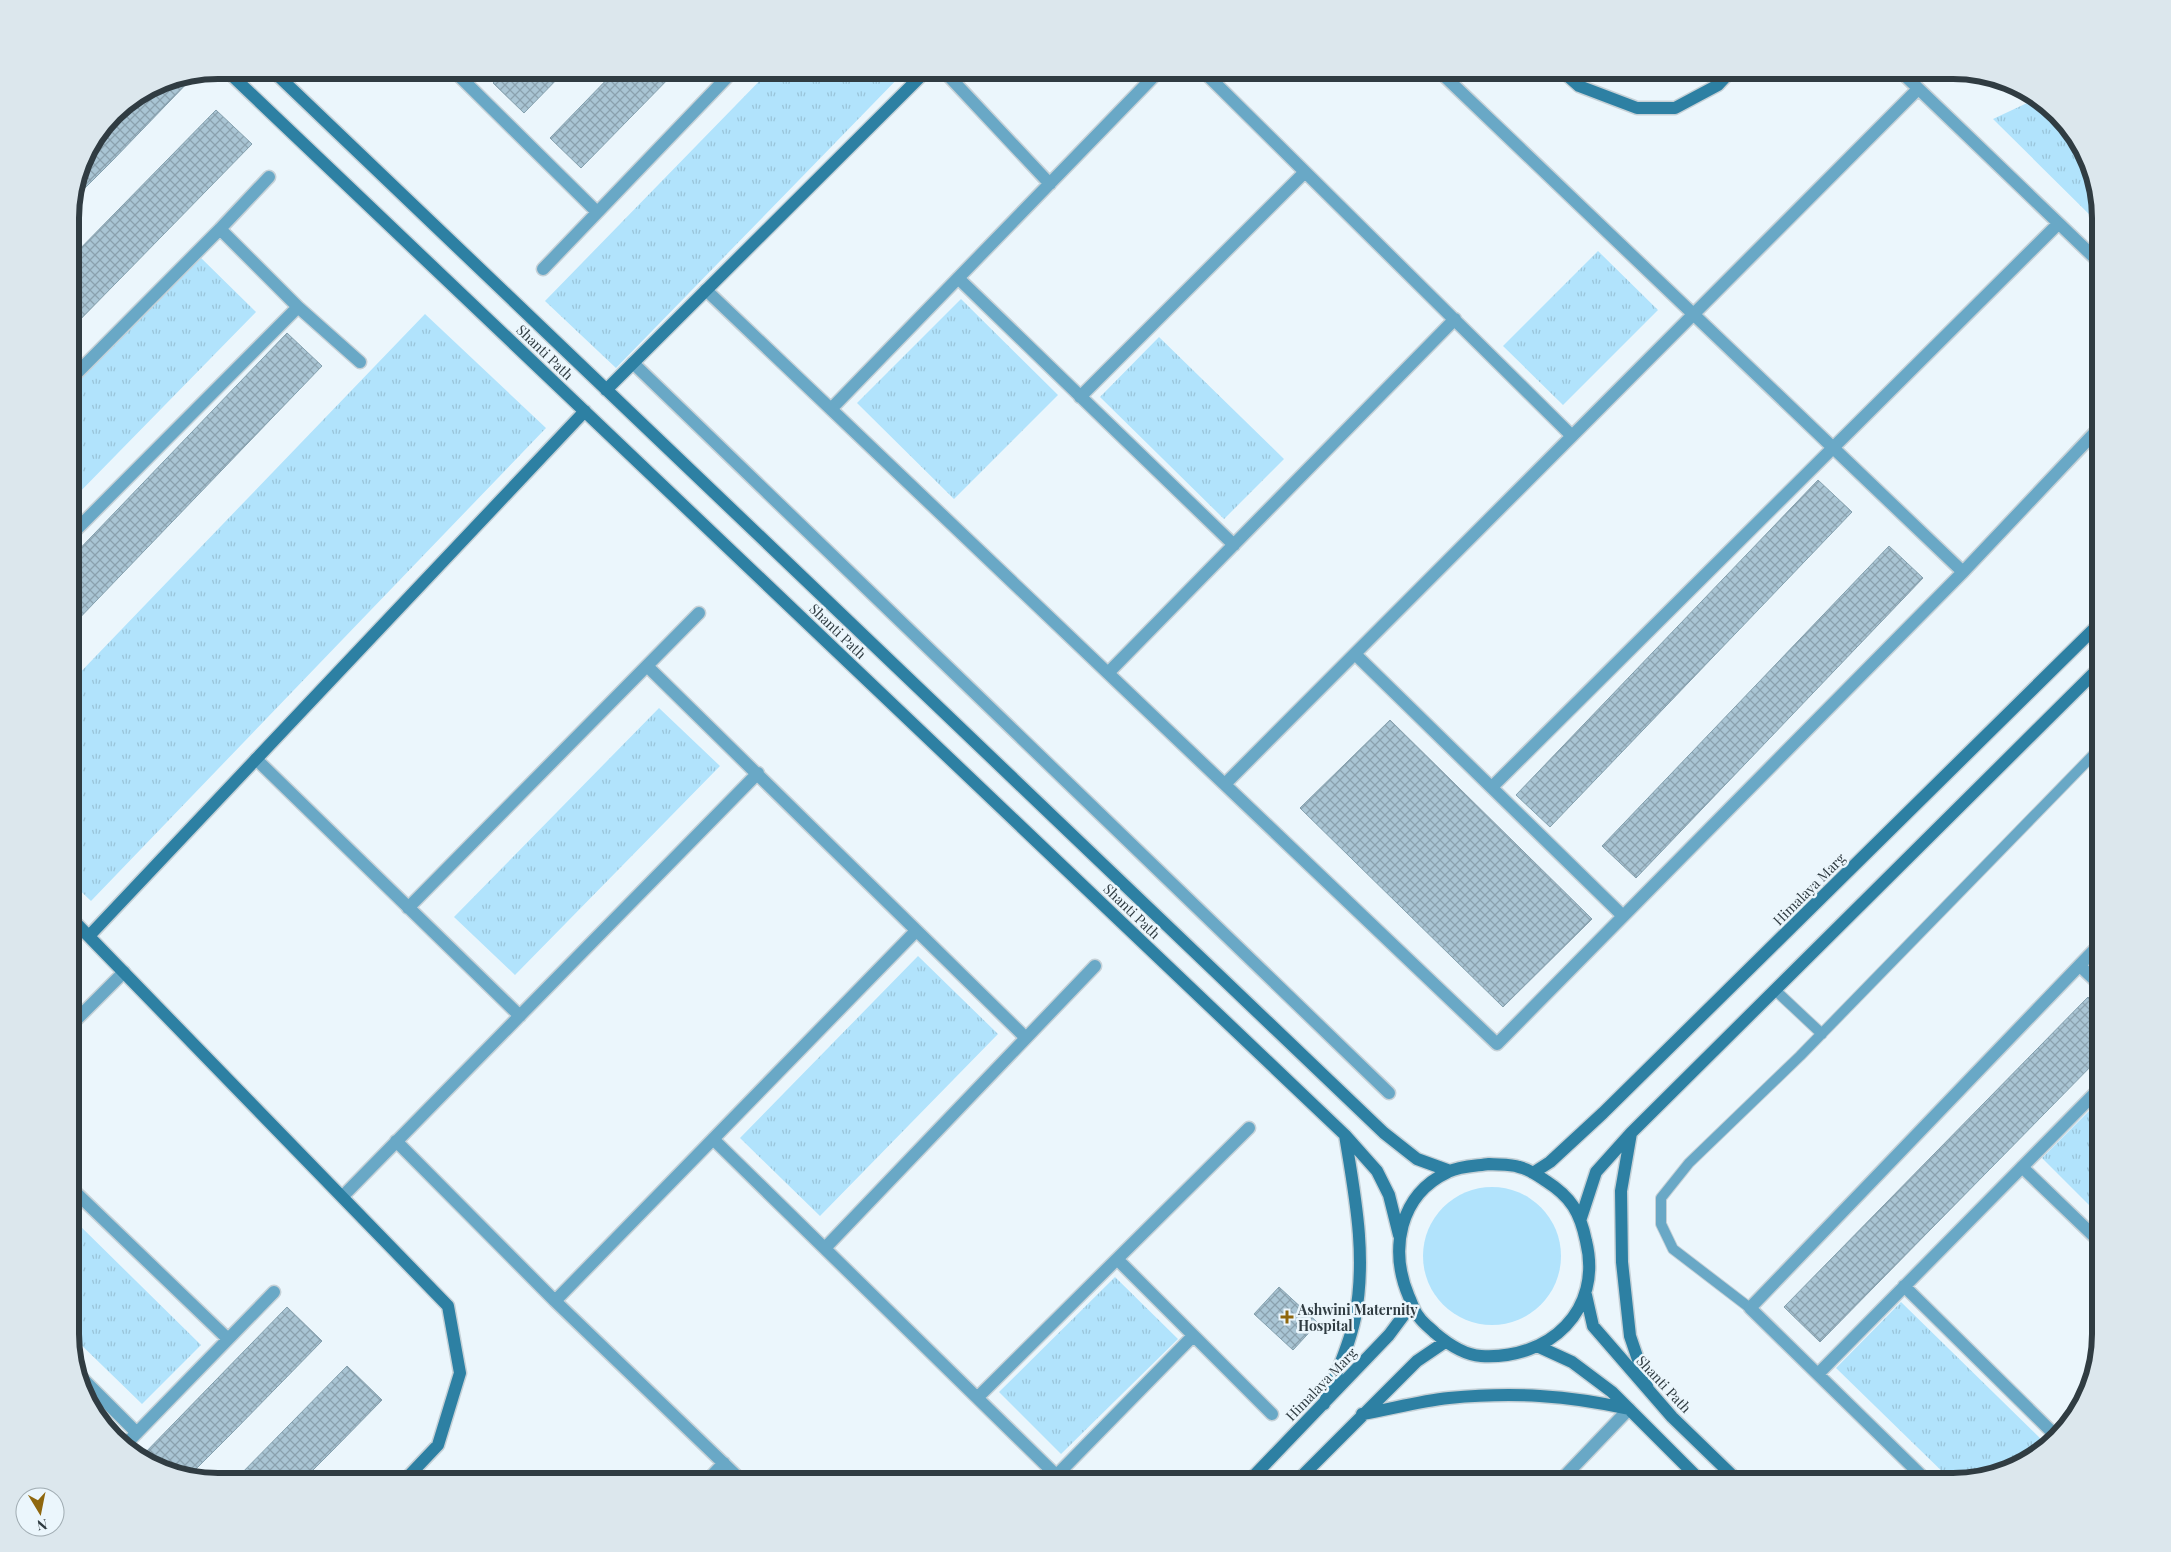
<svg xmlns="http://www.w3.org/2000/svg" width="2171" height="1552" font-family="'Playfair Display',serif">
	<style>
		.green { fill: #b1e3fc }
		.park { fill: url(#park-tufts) }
		.building { fill: url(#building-cross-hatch); stroke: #84a0ae }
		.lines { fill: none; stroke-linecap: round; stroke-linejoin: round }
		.lane-casing { stroke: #c6d1d7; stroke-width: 12 }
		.street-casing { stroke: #c6d1d7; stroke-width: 15 }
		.secondary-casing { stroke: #c6d1d7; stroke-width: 15 }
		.lane { stroke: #69a8c6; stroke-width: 10 }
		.street { stroke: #69a8c6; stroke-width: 12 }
		.secondary { stroke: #2d80a3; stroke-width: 12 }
		.poi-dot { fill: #8f670d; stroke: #ebf6fc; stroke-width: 2 }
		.labels { text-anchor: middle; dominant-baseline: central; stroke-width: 5; stroke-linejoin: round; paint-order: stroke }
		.street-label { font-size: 14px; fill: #303c42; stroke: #ebf6fc }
		.poi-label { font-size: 14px; font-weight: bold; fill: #303c42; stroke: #ebf6fc; text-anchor: start }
		.rim { fill: none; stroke: #303c42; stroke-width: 6 }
	</style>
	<defs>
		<pattern id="park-tufts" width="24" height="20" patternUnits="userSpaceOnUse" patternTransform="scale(1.25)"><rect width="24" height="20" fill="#b1e3fc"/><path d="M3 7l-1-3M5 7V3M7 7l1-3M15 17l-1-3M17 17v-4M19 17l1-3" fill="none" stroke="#99c4d9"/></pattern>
		<pattern id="building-cross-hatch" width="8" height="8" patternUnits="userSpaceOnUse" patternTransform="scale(1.25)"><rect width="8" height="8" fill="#a9c5d4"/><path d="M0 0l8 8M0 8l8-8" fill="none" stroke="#8aa1ae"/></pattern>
	</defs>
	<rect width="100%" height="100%" fill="#ebf6fc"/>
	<path class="green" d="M1423 1256a69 69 0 1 1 138 0a69 69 0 1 1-138 0Z"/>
	<path class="park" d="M770,70h136l-290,298 -71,-67z
		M2038,98l5,2 43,52 15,74 -108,-107z
		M1598,251l60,59 -95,95 -60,-59z
		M197,254l59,58 -186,190v-120z
		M961,299l97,96 -104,104 -97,-96z
		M425,314l121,114 -455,473 -21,-20v-198z
		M1159,337l125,122 -60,60 -124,-122z
		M659,708l61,58 -205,209 -61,-58z
		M918,956l80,78 -178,182 -80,-78z
		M2101,1099v118l-59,-59z
		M70,1216l131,129 -59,59 -72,-70z
		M1115,1277l63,62 -117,115 -62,-62z
		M1901,1302l145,142 -27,23 -66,15 -117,-114z"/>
	<path class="building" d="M505,70h61l-42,43 -31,-30z
		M616,70h61l-96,98 -31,-30z
		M195,75l-84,87 -39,39 9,-40 33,-48 48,-32z
		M216,110l36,34 -182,186v-71z
		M287,333l35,33 -252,262v-69z
		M1818,480l34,32 -302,315 -34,-32z
		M1889,546l34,32 -287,300 -34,-32z
		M1390,720l202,199 -89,88 -203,-199z
		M2088,997l13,13v46l-281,286 -36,-35z
		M1279,1287l39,36 -25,27 -39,-36z
		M287,1307l35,34 -91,93 -43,43 -17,-3 -31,-16z
		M347,1366l35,34 -52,53 -29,29h-68z"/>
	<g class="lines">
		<defs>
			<path id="lane" d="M1775,990l47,44
				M1750,1308l-77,-59 -12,-25v-26l28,-35 111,-107 301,-309"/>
			<path id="street" d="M453,70l144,142
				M943,70l107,114
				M1202,70l370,366
				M1438,70l525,502
				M1899,70l202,194
				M463,80l11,-10
				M220,229l78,78 62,55
				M543,269l191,-199
				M958,278l276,267
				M706,290l791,754 466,-472 138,-146
				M633,363l756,730
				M70,380l150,-151 49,-52
				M1080,397l225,-225
				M831,409l329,-339
				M70,536l228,-229
				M1355,654l268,262
				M647,666l379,372
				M1109,672l346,-353
				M256,759l264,257
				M1225,784l693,-695
				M1492,787l566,-563
				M408,908l291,-295
				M2080,966l21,20
				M70,1026l54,-54
				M713,1139l343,336
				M396,1141l159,160 188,181
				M2022,1167l79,76
				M70,1187l158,152
				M343,1196l415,-423
				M825,1248l270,-282
				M1117,1259l155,155
				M1904,1286l152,150
				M555,1301l361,-370
				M1818,1374l283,-287
				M79,1375l58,58
				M978,1397l271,-269
				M124,1446l150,-154
				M706,1482l18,-19
				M1050,1482l143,-146
				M1559,1482l70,-73
				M1928,1482l-178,-174 351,-365"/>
			<path id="secondary" d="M226,70l1119,1065 32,36 12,24 10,40
				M272,70l1112,1063 33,26 33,12
				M1561,70l18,16 58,22h38l43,-23 14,-15
				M606,390l321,-320
				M70,917l378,389 12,67 -22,72 -35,37
				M89,936l496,-525
				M1631,1133l-10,58 1,71 8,74 18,53
				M1489,1164c10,1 21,0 30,3 10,2 18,8 27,14 25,16 34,31 40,60 17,69 -36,119 -105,115 -17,-1 -33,-12 -46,-23 -5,-5 -12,-10 -16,-16 -5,-5 -7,-14 -10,-20 -20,-47 -10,-102 39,-125 12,-6 28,-6 41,-8z
				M1533,1173l17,-11 53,-49 498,-491
				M1581,1218l15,-46 35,-39 470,-467
				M1586,1295l7,31 79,91 67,65
				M1537,1346l35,16 40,30 90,90
				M1324,1404c11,-28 25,-57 31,-86 12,-62 0,-122 -10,-183
				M1362,1414c29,-5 58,-13 87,-16 64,-6 118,-3 180,11
				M1248,1482l141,-147 23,-31
				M1296,1482l121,-121 28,-19"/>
		</defs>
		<use href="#lane" class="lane-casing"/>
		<use href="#street" class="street-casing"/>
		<use href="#secondary" class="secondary-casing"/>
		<use href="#lane" class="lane"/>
		<use href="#street" class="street"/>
		<use href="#secondary" class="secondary"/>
	</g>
	<path class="poi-dot" d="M1284.5 1309.5h5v5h5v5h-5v5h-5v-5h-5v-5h5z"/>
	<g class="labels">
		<g class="street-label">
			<text transform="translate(545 352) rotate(44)">Shanti Path</text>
			<text transform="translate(838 631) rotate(44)">Shanti Path</text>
			<text transform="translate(1809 889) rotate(-45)">Himalaya Marg</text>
			<text transform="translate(1132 911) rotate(44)">Shanti Path</text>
			<text transform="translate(1321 1384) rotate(-46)">Himalaya Marg</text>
			<text transform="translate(1664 1384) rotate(47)">Shanti Path</text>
		</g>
		<g class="poi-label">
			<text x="1298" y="1309">Ashwini Maternity<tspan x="1298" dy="16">Hospital</tspan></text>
		</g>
	</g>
	<path d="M0 0H2171V1552H0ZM218 79H1953A139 139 0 0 1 2092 218V1334A139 139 0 0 1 1953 1473H218A139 139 0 0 1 79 1334V218A139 139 0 0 1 218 79Z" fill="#dce7ed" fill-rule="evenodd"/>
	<path class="rim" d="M218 79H1953A139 139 0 0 1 2092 218V1334A139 139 0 0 1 1953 1473H218A139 139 0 0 1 79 1334V218A139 139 0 0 1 218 79Z"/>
	<g transform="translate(40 1512) rotate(170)"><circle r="24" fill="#ebf6fc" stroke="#a0acb2"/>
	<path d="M0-4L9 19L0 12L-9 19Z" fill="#8f670d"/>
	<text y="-8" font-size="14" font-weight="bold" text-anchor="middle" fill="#303c42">N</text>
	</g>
</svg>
